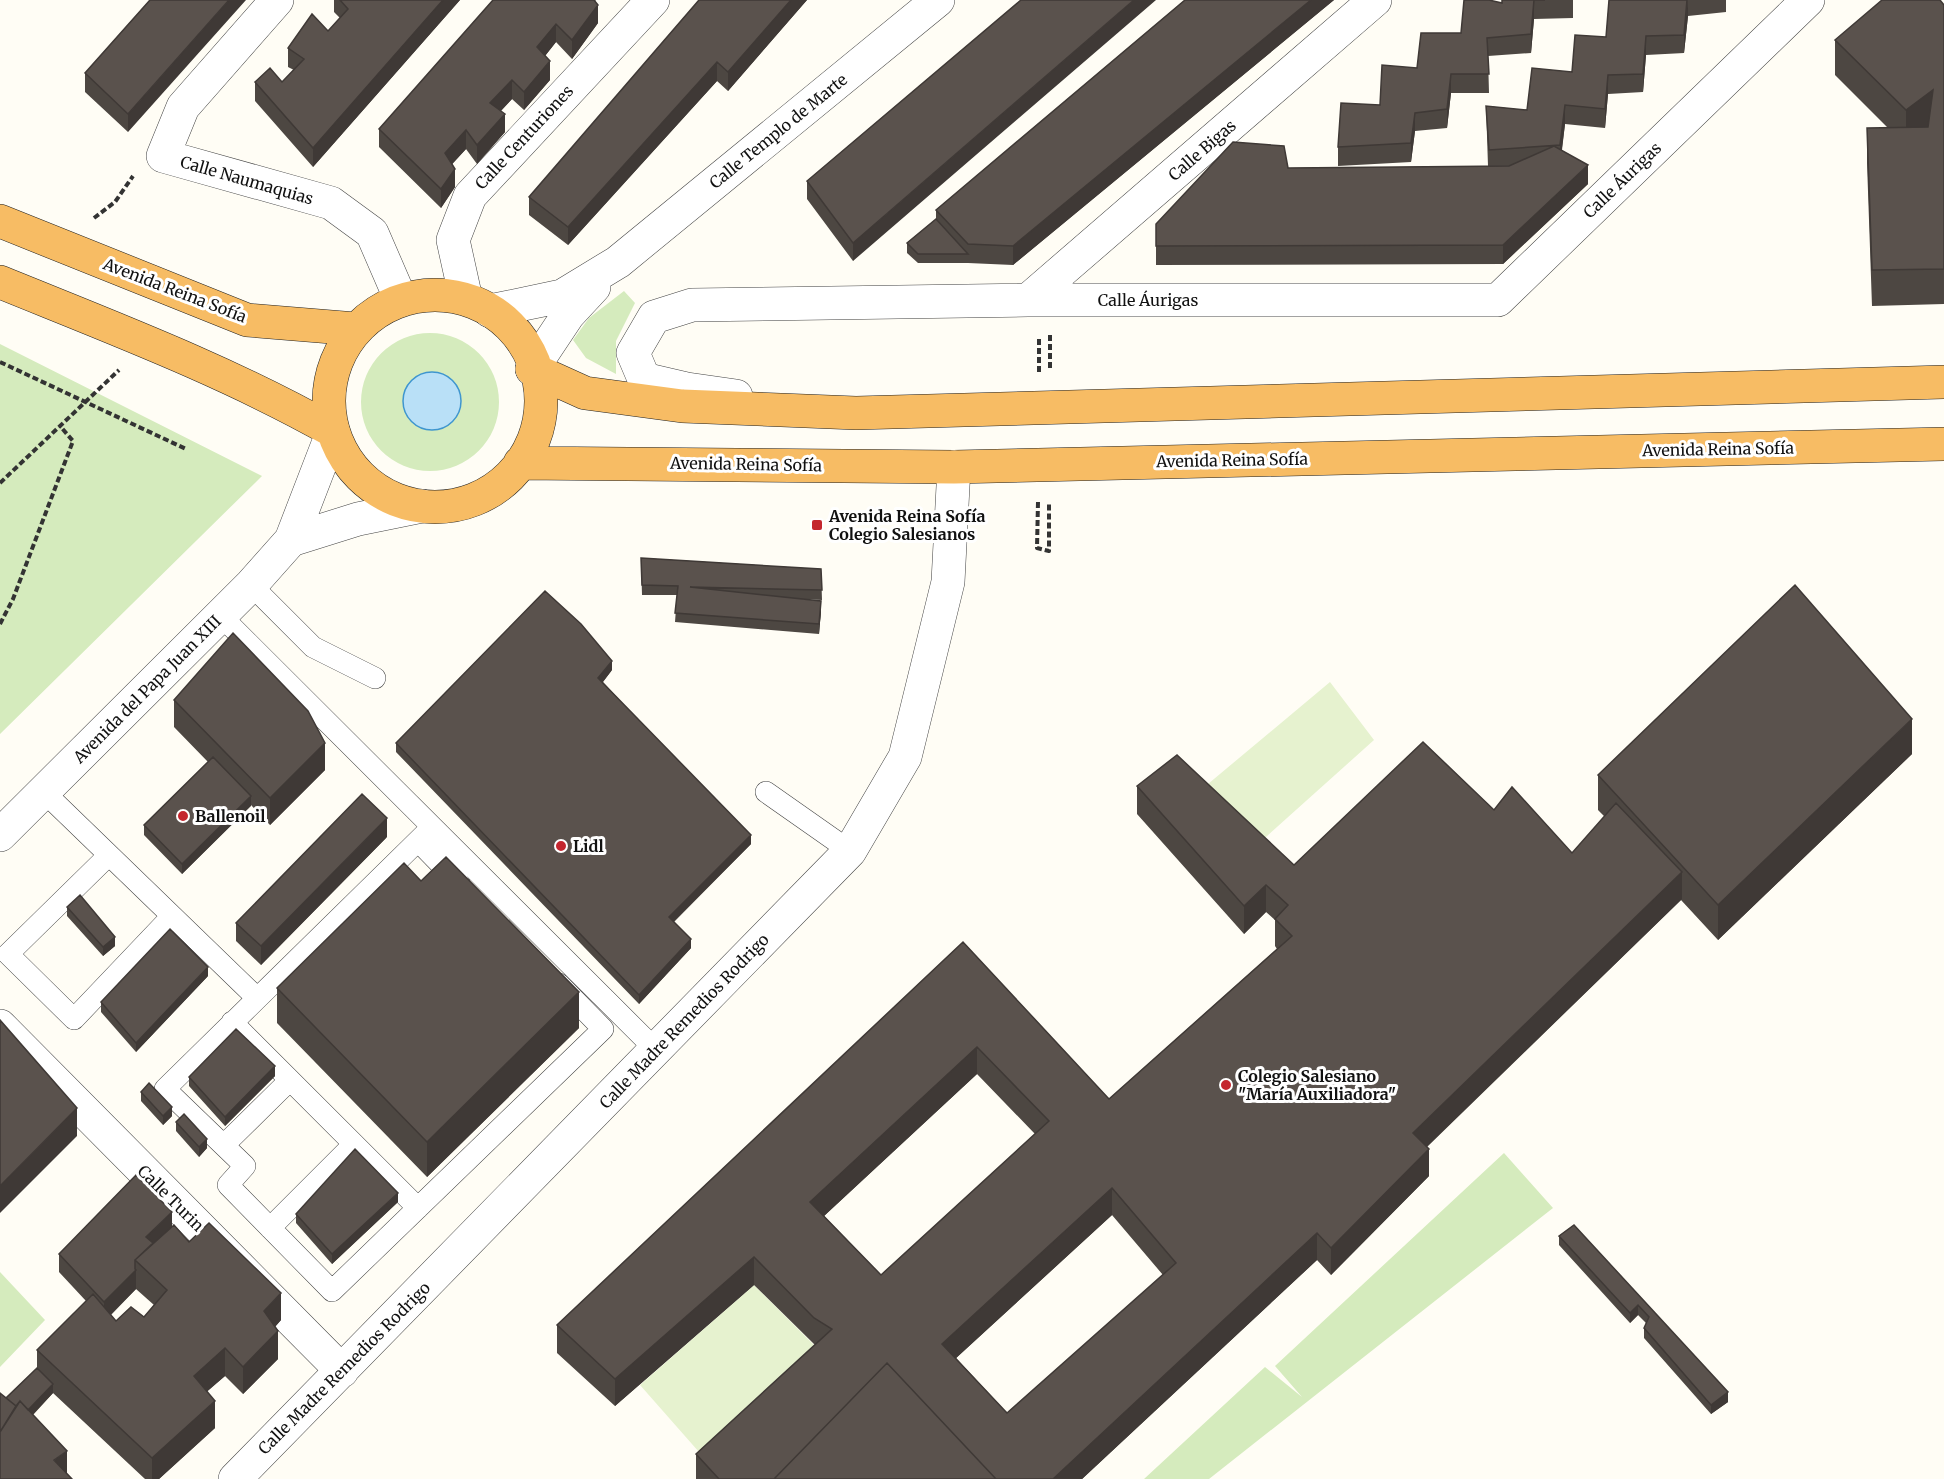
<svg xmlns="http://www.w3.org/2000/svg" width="1944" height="1479" font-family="Merriweather,serif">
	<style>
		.green { fill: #d5ebbd }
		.pitch { fill: #e6f2cf }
		.water { fill: #b9e0f7; stroke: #3f96cf; stroke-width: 1.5 }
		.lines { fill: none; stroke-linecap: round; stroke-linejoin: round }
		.service-casing { stroke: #444; stroke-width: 22 }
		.minor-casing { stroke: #444; stroke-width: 34 }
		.trunk-casing { stroke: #222; stroke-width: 34 }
		.path { stroke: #333; stroke-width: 4; stroke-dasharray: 6 3; stroke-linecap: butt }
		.service { stroke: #fff; stroke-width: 21 }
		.minor { stroke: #fff; stroke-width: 33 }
		.trunk { stroke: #f7bc64; stroke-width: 33 }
		.wall { fill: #4d4742; fill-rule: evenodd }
		.shaded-wall { fill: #3f3936 }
		.building { fill: #5a524d; stroke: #3f3936; stroke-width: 1.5; fill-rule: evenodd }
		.poi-dot { fill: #c4262e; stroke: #fff; stroke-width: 2 }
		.labels { text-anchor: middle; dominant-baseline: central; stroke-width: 6; stroke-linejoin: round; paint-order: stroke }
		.street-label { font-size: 16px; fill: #111; stroke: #fff }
		.poi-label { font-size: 16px; font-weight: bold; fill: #111; stroke: #fff; text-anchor: start }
	</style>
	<rect width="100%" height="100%" fill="#fffdf5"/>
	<path class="green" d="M624,291l11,12 -19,38v33l-30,-16 -13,-18 16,-22z
		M361 402a69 69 0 1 1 138 0a69 69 0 1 1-138 0Z
		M0,344l262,132 -262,258z
		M1504,1153l49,55 -344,271h-65l121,-112 37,30 -27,-31z
		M0,1272l45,48 -45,47z"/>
	<path class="pitch" d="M1330,682l44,58 -117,105 -55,-56z
		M754,1285l60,60 -115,107 -59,-67z"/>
	<path class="water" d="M403 401a29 29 0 1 1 58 0a29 29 0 1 1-58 0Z"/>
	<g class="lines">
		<defs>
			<path id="service" d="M251,585l62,62 62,31
				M220,615l436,435
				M44,792l213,206
				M766,792l84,59
				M432,827l-267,262 80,77 -17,19 104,106 271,-262 -44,-45
				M418,841l41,42
				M109,855l-101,99 66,65 98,-103
				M232,1022l186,186
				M224,1145l66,-65
				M270,1228l84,-84"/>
			<path id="minor" d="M277,0l-94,107 -20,49 168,47 41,30 29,67
				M466,299l-13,-59 17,-44 183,-196
				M1028,300l347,-300
				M490,311l72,-15 56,-34 320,-262
				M532,369l36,-54 26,-28
				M736,396l-49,-7 -43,-10 -11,-26 21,-36 38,-12 336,-5h470l310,-300
				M291,540l67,-21 64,-13
				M0,835l251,-250 40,-45 42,-109
				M0,1026l342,345
				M235,1479l615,-628 55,-94 43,-175 6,-115"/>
			<path id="trunk" d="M0,221l247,99 109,9
				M0,282c113,46 227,89 333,149
				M329 401a106 106 0 1 1 212 0a106 106 0 1 1-212 0Z
				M532,369l53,24 97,13 174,7 1088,-31
				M520,463l434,4 990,-23"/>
		</defs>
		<use href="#service" class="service-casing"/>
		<use href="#minor" class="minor-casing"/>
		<use href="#trunk" class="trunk-casing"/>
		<path class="path" d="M94,218l21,-16 18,-26
			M1050,335v35
			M0,362l186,87
			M1039,372v-35
			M0,483l119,-113
			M1038,502l-1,46 12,3v-49
			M0,624l13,-25 60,-158 -13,-15"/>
		<use href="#service" class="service"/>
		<use href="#minor" class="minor"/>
		<use href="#trunk" class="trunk"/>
	</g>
	<path class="wall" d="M150,0l-22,132 -43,-40v-19z
		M334,0h126l-147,167 -58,-66v-19h27l12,-12 -6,-3v-19l40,-17 12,-13 -6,-6z
		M493,0h103l-1,1 3,22 -26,36 -16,-17 -11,14 5,24 -26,30 -12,-11 -11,12 4,21 -28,32 -11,-15 -14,15 3,23 -14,21 -62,-61v-18z
		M699,0h108l-79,91 -11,-10 -149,164 -39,-30v-18z
		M1021,0l-168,261 -46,-62v-18z
		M1185,0h149l-321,265 -45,-2h-50l-11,-10v-10l29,-24v-9z
		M1502,0h71v18l-39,1 -3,34 -43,3 1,37h-38l-4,35 -32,3 -4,31 -73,4v-19l79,-79 44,-35 41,-30z
		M1609,0h117v12l-38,4 -4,37 -38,2 -3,37 -35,2 -3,34 -40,-4 -3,26 26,34 -85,80 -347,1v-41l132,-56 200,-2 -2,-60 41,4 45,-38 34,-35z
		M1944,5v299l-72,2 -5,-143v-35h21l-53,-53v-35z
		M641,558l180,11 1,31 -21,-1 20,12 -2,23 -144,-12 2,-27h-35z
		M612,670l-9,12 148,162 -77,78 17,26 -52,56 -243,-252v-9z
		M174,700l151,70 -55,55 -19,-20 -69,69 -38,-39v-10l64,-63 -34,-35z
		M1912,754l-194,186 -37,-40 -254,247 2,29 -98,99 -14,-15 -235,219h-386v-25l119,-109 -61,-60 -139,121 -58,-53v-28l406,-383 146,157 168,-150 -2,-3v-26l-9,-8 -22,22 -107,-120v-28l157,79 200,-55 78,43 33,-36 -7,-7v-35zM977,1074l58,60 -154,141 -57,-59zM1112,1215l51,60 -156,138 -51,-55z
		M387,837l-126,128 -25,-24v-18z
		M421,881l158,147 -152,149 -150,-154v-35z
		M67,907l48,39 -12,10 -36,-40z
		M208,976l-72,76 -35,-40v-10z
		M275,1076l-50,50 -36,-40v-9z
		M141,1092l31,24 -9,9 -22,-24z
		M176,1122l31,26 -8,9 -23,-26z
		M398,1202l-66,62 -36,-41v-9z
		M1574,1225l154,177 -17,12 -67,-76v-10l2,-5 -8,-8 -8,8 -71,-78v-9z
		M172,1226l109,94 -6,7 3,32 -35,35 -18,-18 -18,15 8,37 -56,51h-14l-92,-86 -20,22 -33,64 6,-81 31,-30v-18l49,-49 -27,-29v-18zM136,1289l18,16 -10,12 -28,4 -5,-6z"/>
	<path class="shaded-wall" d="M229,0h17l-118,132v-18z
		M443,0h17l-147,167v-19z
		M791,0h16l-79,91v-19z
		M1134,0h22l-303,261v-18z
		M1311,0h23l-321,265v-19z
		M1534,0v19l-3,34v-19z
		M1688,0v16l-4,37v-18z
		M598,5v18l-26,36v-19z
		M556,24v18l-19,24v-19z
		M1646,36v19l-3,37v-18z
		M550,61v19l-26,30v-18z
		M717,62v19l-149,164v-18z
		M1451,74v19l-4,35v-19z
		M1608,75v19l-3,34v-19z
		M512,80v19l-22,23v-19z
		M1933,90v35l-27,21v-36z
		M1565,105v19l-5,39v-18z
		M1415,113v18l-4,31v-19z
		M505,114v18l-28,32v-19z
		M466,130v19l-21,23v-19z
		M1588,165v19l-85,80v-19z
		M455,169v18l-14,21v-19z
		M821,601v10l-2,23v-10z
		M612,661v9l-14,18v-10z
		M1912,719v35l-194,186v-35z
		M325,743v27l-55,55v-27z
		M251,796v10l-69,68v-10z
		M387,818v19l-126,128v-19z
		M751,835v9l-82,82v-9z
		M1682,872v27l-269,261v-27z
		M1266,885v27l-22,22v-28z
		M115,937v9l-12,10v-9z
		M691,939v9l-52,56v-9z
		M208,967v9l-72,76v-9z
		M579,992v36l-152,149v-35z
		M977,1047v27l-167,155v-27z
		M275,1066v10l-50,50v-9z
		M172,1107v9l-9,9v-9z
		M77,1108v28l-77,77v-27z
		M207,1139v9l-8,9v-10z
		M1429,1149v27l-98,99v-27z
		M1112,1188v27l-170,156v-27z
		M398,1193v9l-66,62v-10z
		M172,1212v19l-26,24v-18z
		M1317,1233v27l-235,219h-29z
		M754,1257v28l-139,121v-27z
		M136,1270v19l-32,32v-19z
		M281,1293v27l-17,19v-28z
		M1638,1305v10l-8,8v-10z
		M278,1331v28l-35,35v-27z
		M225,1348v28l-31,27v-27z
		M53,1384v9l-33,35 -20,12z
		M1728,1392v10l-17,12v-9z
		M215,1401v27l-56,51h-7v-21z
		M67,1451v28l-13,-19z"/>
	<path class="building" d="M150,0h79l-101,114 -43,-41z
		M340,0h103l-130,148 -58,-66 15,-14 12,14 22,-23 -16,-11 24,-34 16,17 20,-22z
		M493,0h101l4,5 -26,35 -16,-16 -19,23 13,14 -26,31 -12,-12 -22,23 15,11 -28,31 -11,-15 -21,23 10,16 -14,20 -62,-60z
		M699,0h92l-63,72 -11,-10 -149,165 -39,-30z
		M1021,0h113l-281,243 -46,-62z
		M1185,0h126l-298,246 -45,-2 -32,-34z
		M1464,0h25l13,3v-3h43h-11l-3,34 -44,4 2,36h-38l-4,35 -32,4 -4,30 -73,4 3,-44 39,2 2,-40 35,3 4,-35h40z
		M1609,0h78l-3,35 -38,1 -3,38 -35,1 -3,34 -40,-4 -5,40 -71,5 -3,-44 41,4 5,-42 40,4 3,-37 31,2z
		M1882,0h58l4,5v264l-72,1 -5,-142 61,-1 5,-37 -27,20 -71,-70z
		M1233,142l51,4 4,22 221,-2 45,-20 34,19 -85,80 -347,1v-22z
		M936,219l32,35h-50l-11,-11z
		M641,558l180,11 1,21 -132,-3 131,14 -2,23 -144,-11 3,-27 -36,-1z
		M1795,585l117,134 -194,186 -120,-130z
		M545,591l36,33 31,37 -14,17 153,157 -82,82 22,22 -52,56 -243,-252z
		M233,633l75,78 17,32 -55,55 -96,-98z
		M1423,742l71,68 18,-23 60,66 44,-50 66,69 -269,261 16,16 -98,99 -14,-15 -264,246h-57l-109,-116 -113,116h-55l-23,-25 136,-125 -18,-11 -60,-61 -139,122 -58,-54 406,-383 146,157 183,-163 -17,-17 13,-14 -22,-20 -22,21 -107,-120 40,-31 117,110zM977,1047l72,74 -168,154 -71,-73zM1112,1188l64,75 -169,150 -65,-69z
		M213,757l38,39 -69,68 -38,-39z
		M362,794l25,24 -126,128 -25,-23z
		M446,857l133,135 -152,150 -150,-154 127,-125 17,18z
		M80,895l35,42 -12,10 -36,-40z
		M170,929l38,38 -72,76 -35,-41z
		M0,1020l77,88 -77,78z
		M236,1029l39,37 -50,51 -36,-40z
		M149,1083l23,24 -9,9 -22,-24z
		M184,1114l23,25 -8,8 -23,-25z
		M355,1149l43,44 -66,61 -36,-40z
		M136,1175l36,37 -26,25 7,6 -18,17v9l1,1 -32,32 -45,-48z
		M209,1223l72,70 -17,18 14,20 -35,36 -18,-19 -31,28 21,25 -63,57 -115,-108 56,-56 23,27 15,-14 13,10 23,-27 -32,-30 39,-35 15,17z
		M1574,1225l154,167 -17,13 -67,-77 5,-11 -11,-12 -8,8 -71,-77z
		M887,1363l109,116h-222z
		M37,1368l16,16 -25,26 -8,-9 -4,5 -10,-8z
		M0,1393l16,13 -16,26z
		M20,1401l47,50 -13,9 18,19h-72v-47z"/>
	<g class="poi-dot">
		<rect x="811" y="519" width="12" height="12" rx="3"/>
		<circle cx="183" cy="816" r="6"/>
		<circle cx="561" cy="846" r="6"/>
		<circle cx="1226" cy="1085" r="6"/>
	</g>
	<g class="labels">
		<g class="street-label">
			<text transform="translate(778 131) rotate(-39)">Calle Templo de Marte</text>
			<text transform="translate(524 137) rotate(-47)">Calle Centuriones</text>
			<text transform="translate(1202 150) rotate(-41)">Calle Bigas</text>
			<text transform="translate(247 180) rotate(16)">Calle Naumaquias</text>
			<text transform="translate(1622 180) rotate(-44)">Calle Áurigas</text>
			<text transform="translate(175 290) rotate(21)">Avenida Reina Sofía</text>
			<text x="1148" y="300">Calle Áurigas</text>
			<text transform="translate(1718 449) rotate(-1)">Avenida Reina Sofía</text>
			<text transform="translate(1232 460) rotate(-1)">Avenida Reina Sofía</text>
			<text transform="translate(746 464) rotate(1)">Avenida Reina Sofía</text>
			<text transform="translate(147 689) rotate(-45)">Avenida del Papa Juan XIII</text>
			<text transform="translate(684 1021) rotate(-46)">Calle Madre Remedios Rodrigo</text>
			<text transform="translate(171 1198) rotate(45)">Calle Turin</text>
			<text transform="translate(344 1368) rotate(-45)">Calle Madre Remedios Rodrigo</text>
		</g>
		<g class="poi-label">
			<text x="829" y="516">Avenida Reina Sofía<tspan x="829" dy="18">Colegio Salesianos</tspan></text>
			<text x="195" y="816">Ballenoil</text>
			<text x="573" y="846">Lidl</text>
			<text x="1238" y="1076">Colegio Salesiano<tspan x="1238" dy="18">"María Auxiliadora"</tspan></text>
		</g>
	</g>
</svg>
